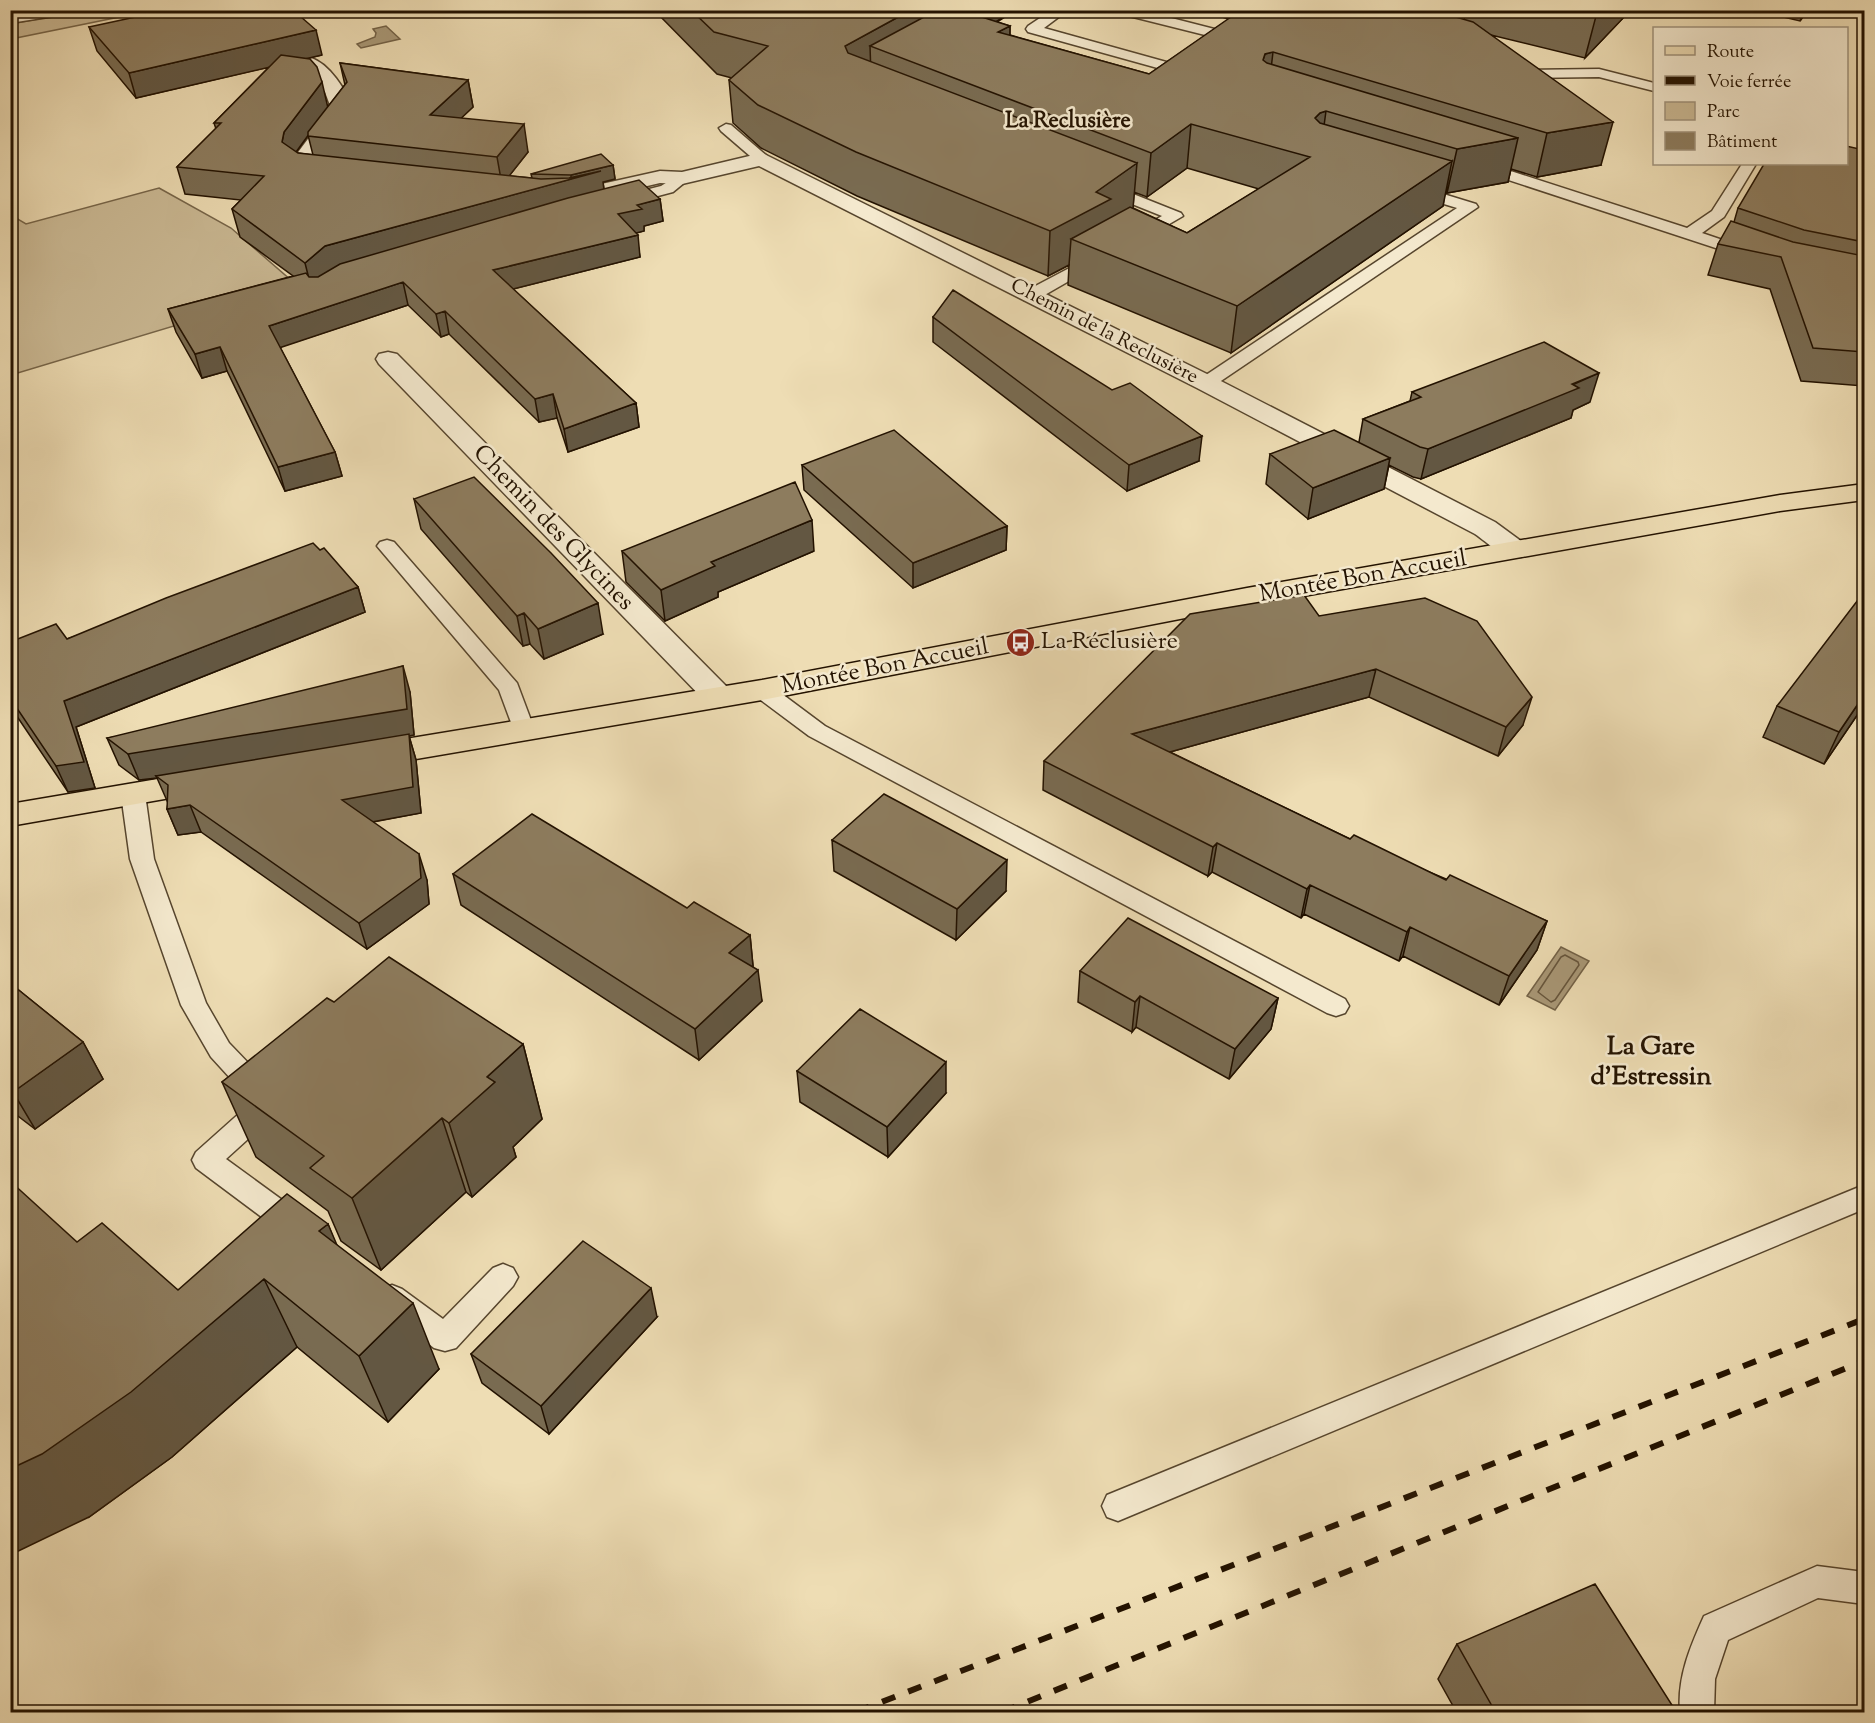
<svg xmlns="http://www.w3.org/2000/svg" width="1875" height="1723" font-family="'Sorts Mill Goudy',serif">
	<style>
		.green { fill: #cbba95; stroke: #77664a; stroke-width: 1.5 }
		.water { fill: #a99877; stroke: #736247; stroke-width: 1.5 }
		.lines { fill: none; stroke-linecap: round; stroke-linejoin: round }
		.shore { stroke: #66553c; stroke-width: 1.5 }
		.lane-casing { stroke: #56452d; stroke-width: 3 }
		.street-casing { stroke: #56452d; stroke-width: 3 }
		.primary-casing { stroke: #231200; stroke-width: 3 }
		.lane { fill: #f4e9ce; fill-rule: evenodd }
		.street { fill: #f4e9ce; fill-rule: evenodd }
		.primary { fill: #eeddb4; fill-rule: evenodd }
		.rail { stroke: #231200; stroke-width: 6; stroke-dasharray: 14 14; stroke-linecap: butt }
		.wall { fill: #796b51; stroke: #231200; stroke-width: 1.5; fill-rule: evenodd }
		.shaded-wall { fill: #635742; stroke: #231200; stroke-width: 1.5 }
		.building { fill: #8d7c5e; stroke: #231200; stroke-width: 1.5 }
		.labels { text-anchor: middle; dominant-baseline: central; stroke-width: 5; stroke-linejoin: round; paint-order: stroke }
		.far-street-label { font-size: 20px; fill: #231200; stroke: #f4e9ce }
		.far-neighbourhood-label { font-size: 22px; font-weight: bold; fill: #231200; stroke: #f4e9ce }
		.street-label { font-size: 24px; fill: #231200; stroke: #f4e9ce }
		.poi-label { font-size: 24px; fill: #231200; stroke: #f4e9ce; text-anchor: start }
		.neighbourhood-label { font-size: 26px; font-weight: bold; fill: #231200; stroke: #f4e9ce }
	</style>
	<rect width="100%" height="100%" fill="#eeddb4"/>
	<filter id="stains"><feTurbulence type="fractalNoise" baseFrequency=".00333" numOctaves="4"/><feColorMatrix values="0 0 0 0 .2 0 0 0 0 .09 0 0 0 0 .02 0 0 0 .5 -.17"/></filter>
	<radialGradient id="worn" r=".72"><stop offset=".6" stop-color="#630" stop-opacity="0"/><stop offset="1" stop-color="#630" stop-opacity=".3"/></radialGradient>
	<path class="green" d="M82,11h67l-138,28v-15z
		M159,188l72,40 69,60 -289,87v-160l15,9z"/>
	<path class="water" d="M386,26l14,13 -39,9 -4,-4 18,-7 1,-4 -3,-4z
		M1561,947l28,14 -34,49 -28,-14z"/>
	<g class="lines">
		<path class="shore" d="M1565,955l13,7 1,3 -24,35 -4,2 -13,-10 23,-35z"/>
		<defs>
			<path id="lane" d="M1052,10h16l-24,18 126,35 43,-26 -96,-24 -1,-3h24l90,23 2,3 -60,36 -144,-40 -2,-3 2,-3z
				M1463,10h14l-35,35h-10l-2,-3 2,-3z
				M1514,67l10,3 75,-1 55,14v8l-55,-14 -77,1 -13,-4 -2,-3z
				M726,124l5,1 36,31 3,3 -3,3h-10l-36,-31 -2,-3z
				M1480,161l207,67 25,-17 30,-47h14l-32,53 -22,16 53,18 2,3 -2,3h-12l-268,-88 -3,-3 3,-3z
				M682,173l8,5 -17,14 -53,14 -8,-5 2,-3 47,-12z
				M1103,182l78,31 2,3 -43,25h-12l-2,-3 2,-3 34,-19 -65,-26 -2,-3z
				M1414,185l62,19 2,3 -266,180h-12l-3,-4 3,-4 257,-171 -49,-15 -2,-3 2,-3z
				M1096,254l8,5 -2,3 -66,38h-12l-2,-4 2,-4z
				M387,540l7,2 123,141 18,48 -3,5 -8,3 -8,-3 -17,-46 -122,-144 3,-4z
				M762,683l8,2 55,41 520,273 4,7 -4,7 -9,3 -9,-3 -518,-277 -55,-41 -3,-5 3,-5z
				M133,786l8,2 4,6 9,65 52,144 23,40 50,52 4,8 -4,8 -53,48 81,59 4,9 -4,9 -10,3 -10,-3 -91,-68 -4,-8 4,-8 56,-50 -41,-45 -30,-52 -51,-146 -9,-65 4,-6z
				M1864,1185v24l-746,312 -11,-4 -5,-11 5,-11z
				M503,1264l10,4 5,9 -5,9 -57,62 -11,3 -11,-3 -52,-41 -5,-9 5,-9 10,-4 10,4 41,30 50,-51z
				M1817,1566l47,6v32l-46,-6 -90,42 -13,39 -1,33h-34c-3,-34 10,-65 24,-96z"/>
			<path id="street" d="M21,10h43l-2,4 -7,2 -45,7v-11z
				M311,58c17,5 37,33 40,50l-38,51v6l26,6 3,5 -3,5c-15,3 -38,0 -48,-13l2,-9 38,-51 -6,-16 -24,-28 3,-4z
				M762,153l453,225 280,144 30,22 4,6 -4,6c-21,5 -34,-11 -50,-22l-278,-146 -438,-222 -77,18 -22,-1 -64,15 -8,-1 -3,-5 3,-5 72,-16 22,1z
				M388,352l9,2 333,336 4,7 -4,7 -11,3 -11,-3 -329,-340 -3,-5 3,-5z"/>
			<path id="primary" d="M1864,484v16l-84,11 -533,95 -485,94 -393,67 -11,-4 -5,-7 5,-7 11,-4 393,-65 485,-92 533,-93z
				M205,771l11,3 5,8 -5,8 -206,36v-22z"/>
		</defs>
		<use href="#lane" class="lane-casing"/>
		<use href="#street" class="street-casing"/>
		<use href="#primary" class="primary-casing"/>
		<use href="#lane" class="lane"/>
		<use href="#street" class="street"/>
		<use href="#primary" class="primary"/>
		<path class="rail" d="M856,1712l1008,-393
			M1002,1712l862,-351"/>
	</g>
	<path class="wall" d="M654,10h362l-19,12 13,4v9l139,39 80,-55 -32,-9h262l-6,7 11,3 1,-10h163l-1,4 -42,44 -94,-23 110,130 -64,12 -26,-8 -3,13 -61,11 -2,-1 -2,14 -212,147 -163,-68 1,-20 -21,11 -191,-80 -96,-48 -28,-25 -4,-43 3,-2 -15,-4zM1187,168l72,21 -72,44 -54,-25 1,-16 13,5z
		M1753,10h55l-8,11z
		M89,27l233,28 -17,4 23,48 17,-22 -5,-22 128,17 5,27 -12,11 67,34 -19,24 23,2 -1,-4 82,-9 2,14 -12,3 1,7 56,10 3,22 -19,5v5l-8,2 4,24 -127,32 123,114 3,24 -71,25 -11,-34 -18,4 -90,-88 -8,3 -33,-32 -128,42 55,105 7,24 -57,15 -58,-120 -25,7 -26,-46 -8,-23 125,-33 -53,-39 -8,-28 9,-9 -56,-6 -8,-27 39,-38 -2,-6 55,-56 -133,31 -39,-47zM308,135l5,20 -15,-2 -2,-1z
		M1864,150v236l-63,-5 -31,-92 -62,-14 10,-31 16,-22 4,-14z
		M933,317l266,144 -72,30 -194,-149z
		M1412,392l178,10 -17,8 -2,8 -150,61 -8,-2 -24,-12 -5,24 -76,30 -42,-35 4,-30 89,-12 4,-23 47,-18z
		M802,465l205,61 -1,24 -93,38 -109,-98z
		M414,499l189,135 -59,25 -14,-15 -7,2 -102,-117z
		M320,550l38,37 7,25 -289,115 19,61 -27,4 -58,-86v-64l57,-3z
		M622,551h192l-96,41v5l-53,24 -39,-39z
		M1319,616l204,109 -25,31 -129,-59 -199,55 180,87 197,82 -10,29 -38,55 -96,-49 -4,5 -95,-47 -3,4 -89,-46 -4,4 -165,-86 1,-29z
		M410,692l4,43 -5,1 7,24 5,53 -48,9 54,58 2,24 -62,45 -166,-117 -23,3 -11,-26 1,-6 -11,-25 -18,2 -20,-15 -12,-27z
		M1864,705l-40,59 -61,-27 14,-31z
		M832,840l174,51 -50,49 -122,-69z
		M453,874l234,34 63,27 3,31v1l9,34 -63,59 -238,-155z
		M1080,971l198,27 -7,31 -42,50 -93,-52 -4,5 -54,-30z
		M10,983l73,59 20,37 -68,50 -25,-19z
		M334,1002l189,42 19,75 -29,28 3,10 -44,40 -6,-5 -85,78 -40,-29 -13,-30 -72,-54 -34,-75z
		M797,1071l149,22 -58,64 -88,-55z
		M328,1224l8,21 103,124 -51,53 -91,-75 -125,110 -83,60 -12,-275 101,48z
		M657,1317l-108,117 -67,-51 -11,-29z
		M1457,1644l220,69h-220l-19,-34z"/>
	<path class="shaded-wall" d="M627,10h13l-13,3z
		M911,10h105l-67,39 -79,-3 1,29 -24,13 -2,-42z
		M1447,10h12l-14,14z
		M1601,10h27l-1,4 -42,44 11,-42z
		M1804,10h4l-8,11z
		M1010,26l-1,41 -11,-35z
		M316,30l6,25 -186,43 -7,-25z
		M1273,52l-5,43 -5,-35 2,-6z
		M468,80l5,27 -37,35 -6,-27z
		M322,82l6,26 -37,51 -9,-17 2,-10z
		M1326,111l-6,44 -5,-37 5,-5z
		M1613,122l-12,43 -64,12 10,-44z
		M524,124l4,28 -26,33 -5,-28z
		M1191,124l-4,44 -40,29 4,-44z
		M1518,138l-10,44 -61,11 10,-44z
		M1452,161l-9,45 -212,147 6,-47z
		M1137,163l-4,45 -24,18 -38,13 -2,26 -21,11 2,-45 46,-39z
		M613,165l2,14 -12,3 2,16 -293,93 -7,-28 20,-17 246,-67v-4z
		M660,199l3,22 -19,5v5l-23,6 -3,-23 19,-9z
		M638,235l2,22 -143,36 -4,-23z
		M403,282l5,23 -132,44 -7,-23z
		M445,311l4,23 -8,3 -5,-23z
		M220,347l7,24 -25,7 -7,-24z
		M1599,373l-9,29 -17,8 -2,8 -150,61 7,-30z
		M553,394l4,24 -18,4 -4,-23z
		M636,403l3,24 -71,25 -4,-23z
		M1202,436l-3,25 -72,30 2,-26z
		M335,452l7,24 -57,15 -7,-24z
		M1390,458l-6,31 -76,30 5,-31z
		M812,520l2,31 -96,41v5l-53,24 -4,-31 50,-28z
		M1007,526l-1,24 -93,38v-25z
		M358,587l7,25 -289,115 19,61 -27,4 -12,-26 8,-65z
		M598,603l5,31 -59,25 -6,-30z
		M524,613l6,31 -7,2 -6,-30z
		M403,666l7,26 4,43 -5,1 7,24 5,53 -71,13 -8,-26 -186,-24 1,2 -18,2 -11,-26z
		M1376,669l-7,28 -239,66 2,-29z
		M1864,695v10l-40,59 15,-32z
		M1532,697l-9,28 -25,31 8,-29z
		M190,805l11,27 -23,3 -11,-26z
		M1217,843l-5,29 -4,4 5,-29z
		M419,854l8,26 2,24 -62,45 -8,-26z
		M1007,860l-1,31 -50,49 1,-31z
		M1310,885l-6,29 -3,4 6,-29z
		M1547,921l-10,29 -38,55 10,-29z
		M1410,927l-7,29 -4,5 8,-29z
		M750,935l3,31 -20,18 -4,-31z
		M758,970l4,31 -63,59 -4,-31z
		M1140,996l-4,31 -4,5 3,-30z
		M1278,998l-7,31 -42,50 6,-30z
		M83,1042l20,37 -68,50 -22,-37z
		M523,1044l19,75 -29,28 3,10 -44,40 -23,-74 38,-46z
		M946,1062v31l-58,64 -1,-30z
		M442,1118l24,74 -85,78 -29,-72z
		M328,1224l29,68 -38,-61z
		M264,1279l33,68 -125,110 -83,60 -79,38v-86z
		M651,1288l6,29 -108,117 -8,-28z
		M413,1303l26,66 -51,53 -29,-66z"/>
	<path class="building" d="M168,10h125l23,20 -187,43 -40,-46z
		M691,10h220l-66,36 3,7 289,110 -41,29 15,7 -61,32 -194,-79 -98,-47 -29,-25 39,-34 -54,-14z
		M937,10h23l50,16 -12,6 151,42 92,-64h191l41,12 140,100 -66,11 -274,-81 -8,2 -2,6 4,3 251,75 -61,11 -131,-38 -6,2 -5,5 5,5 132,38 -215,145 -166,-67 59,-32 57,26 123,-76 -119,-33 -40,29 -281,-107z
		M1570,10h31l-5,6z
		M281,55l29,4 7,8 5,15 -38,50 -2,10 16,11 243,26 28,-1 32,-7 -276,75 -20,17 -73,-54 32,-33 -87,-9 44,-44h-7z
		M340,63l128,17 -38,35 94,9 -27,33 -189,-21v-4l39,-50z
		M1846,146l18,4v92l-60,-12 -66,-22 26,-44h82z
		M601,154l12,11 -42,10 -40,-1z
		M639,180l21,19 -23,6 5,4 -24,5 20,21 -145,35 143,133 -72,26 -11,-35 -18,5 -90,-88 -9,3 -33,-32 -134,44 66,126 -57,15 -58,-120 -25,7 -27,-45 138,-36 3,4h9l22,-13 228,-66z
		M1731,221l62,21 71,14v96l-51,-4 -32,-91 -63,-13z
		M953,290l159,100 18,-7 72,53 -73,29 -196,-148z
		M1544,342l55,31 -27,11 7,4 -151,61 -8,-2 -57,-28 58,-22 -9,-5z
		M894,430l113,96 -94,37 -111,-98z
		M1334,430l56,28 -77,30 -43,-34z
		M474,477l77,76 47,50 -60,26 -14,-16 -7,3 -103,-117z
		M795,482l17,38 -101,42 4,4 -54,24 -39,-39z
		M313,543l7,7 4,-2 34,39 -294,114 20,61 -28,4 -46,-68v-56l46,-18 11,15 99,-41z
		M1864,592v103l-25,37 -62,-26z
		M1304,595l15,21 106,-18 52,23 55,76 -26,30 -130,-58 -244,65 218,105 4,-4 92,45 4,-5 97,46 -38,55 -99,-49 -3,5 -97,-47 -3,4 -90,-46 -4,4 -169,-86 146,-147z
		M403,666l4,43 -279,45 -21,-16z
		M409,734l4,53 -71,13 77,54 2,24 -62,45 -169,-118 -23,4 1,-24 -12,-9z
		M884,794l123,66 -50,49 -125,-69z
		M532,814l155,94 7,-6 56,33 -21,18 29,17 -63,59 -242,-155z
		M1128,918l150,80 -43,51 -95,-53 -5,6 -55,-31z
		M389,957l134,87 -36,33 8,5 -46,41 -7,-5 -90,80 -42,-30 14,-12 -102,-74 105,-84 7,4z
		M10,983l73,59 -70,50 -3,-1z
		M860,1009l86,53 -59,65 -90,-56z
		M10,1181l67,61 25,-19 76,67 109,-96 41,30 -9,7 94,72 -54,53 -95,-77 -133,113 -89,62 -32,15z
		M583,1241l68,47 -110,118 -70,-52z
		M1595,1584l82,129h-181l-39,-69z"/>
	<defs>
		<symbol id="bus-disc" viewBox="-11 -11 22 22"><circle r="9.5" fill="#8f2418" stroke="#f4e9ce"/><path d="M-5-6H5V4H4V6H2V4H-2V6H-4V4H-5ZM-3.5-4V0h7V-4ZM-3.5 1.2v1.5H-2V1.2ZM2 1.2v1.5H3.5V1.2Z" fill="#fff"/></symbol>
	</defs>
	<g fill-rule="evenodd">
		<use href="#bus-disc" x="1004" y="626" width="33" height="33"/>
	</g>
	<g class="labels">
		<g class="far-street-label">
			<text transform="translate(1104 332) rotate(27)">Chemin de la Reclusière</text>
		</g>
		<g class="far-neighbourhood-label">
			<text x="1068" y="122">La Reclusière</text>
		</g>
		<g class="street-label">
			<text transform="translate(553 528) rotate(46)">Chemin des Glycines</text>
			<text transform="translate(1363 577) rotate(-10)">Montée Bon Accueil</text>
			<text transform="translate(885 667) rotate(-11)">Montée Bon Accueil</text>
		</g>
		<g class="poi-label">
			<text x="1041" y="642">La Réclusière</text>
		</g>
		<g class="neighbourhood-label">
			<text x="1651" y="1047">La Gare<tspan x="1651" dy="30">d'Estressin</tspan></text>
		</g>
	</g>
	<rect width="1875" height="1723" fill="none" stroke="#eeddb4" stroke-width="36"/>
	<rect x="12" y="12" width="1851" height="1699" fill="none" stroke="#231200" stroke-width="3"/>
	<rect x="18" y="18" width="1839" height="1687" fill="none" stroke="#231200" stroke-width="1.5"/>
	<rect x="1653" y="27" width="195" height="138" fill="#f4e9ce" stroke="#a0937c" stroke-width="1.5"/>
	<rect x="1665" y="46" width="30" height="9" fill="#eeddb4" stroke="#a0937c" stroke-width="1.5"/>
	<text x="1707" y="57" font-size="18" fill="#231200">Route</text>
	<rect x="1665" y="76" width="30" height="9" fill="#231200" stroke="#a0937c" stroke-width="1.5"/>
	<text x="1707" y="87" font-size="18" fill="#231200">Voie ferrée</text>
	<rect x="1665" y="102" width="30" height="18" fill="#cbba95" stroke="#a0937c" stroke-width="1.5"/>
	<text x="1707" y="117" font-size="18" fill="#231200">Parc</text>
	<rect x="1665" y="132" width="30" height="18" fill="#8d7c5e" stroke="#a0937c" stroke-width="1.5"/>
	<text x="1707" y="147" font-size="18" fill="#231200">Bâtiment</text>
	<rect width="100%" height="100%" filter="url(#stains)"/>
	<rect width="100%" height="100%" fill="url(#worn)"/>
</svg>
